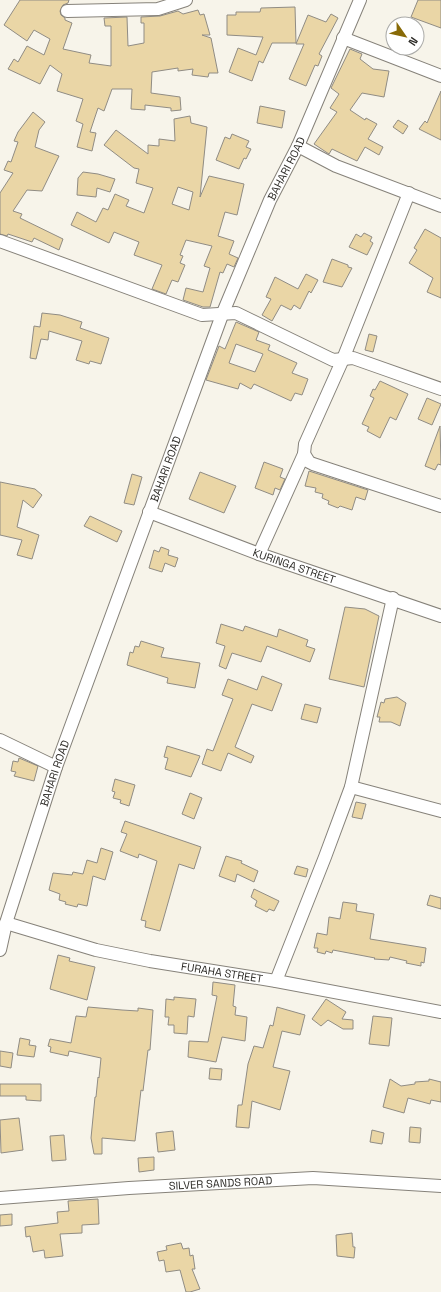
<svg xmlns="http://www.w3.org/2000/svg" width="441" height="1292" font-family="'Space Grotesk',sans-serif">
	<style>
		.building { fill: #ead6a6; stroke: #908c84; fill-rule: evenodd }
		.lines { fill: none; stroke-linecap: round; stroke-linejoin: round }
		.minor-casing { stroke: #86827a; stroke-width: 14 }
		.minor { stroke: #fff; stroke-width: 12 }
		.labels { text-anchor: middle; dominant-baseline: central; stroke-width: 3; stroke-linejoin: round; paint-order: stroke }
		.street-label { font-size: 11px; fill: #2e2c28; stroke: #fff }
	</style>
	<rect width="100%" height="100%" fill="#f7f4ea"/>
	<path class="building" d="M20,0h49l-1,3 -5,2 -3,6 1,4 4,3v2l7,3 -9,26 28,6 -2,8 22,3v-40h-6l-1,-8 23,-1 1,29 16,-3v-20h-3v-6l19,-1 18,-5 5,3 15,-4 2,5 4,-1 6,21h-8l9,3 7,35h-9l-1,4 -16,-2 1,-6 -15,2v-3l-26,4 -1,21 29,4 1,13 -10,1v-3l-26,-3v5l-14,-1 1,-20h-20l-8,22 -6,-3 -8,24 6,1 -4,18 -15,-4 6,-23 -7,-3 7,-22 -26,-8 5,-17 -12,-9 -10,19 -32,-15 6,-10 4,3 9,-16 17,9 6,-16 -16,-9 -7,11 -23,-16z
		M418,0h23v28l-30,-11z
		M295,7l1,36h-24l-9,20 -4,-2 -7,20 -23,-9 9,-24 18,7 7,-18 -36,-2v-20h9v-3h24l1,-4z
		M331,14l7,4 -19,36 3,2 -4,10 -3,-1 -9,21 -17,-7 15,-35h-8l12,-29 18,7z
		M350,49l12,5 -2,5 13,10 16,2 -5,26 -22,-4 -12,17 15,10 1,-2 11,6 -9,15 15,8 -4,8 -14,-8 -8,14 -25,-12 -3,5 -15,-10 23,-32 -7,-4 9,-14 -8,-6z
		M441,91v49l-22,-11 6,-8 2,2z
		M260,106l25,5 -3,17 -25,-5z
		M33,112l12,10 -6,8 -4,17 24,9 -17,35 -15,-1 -14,21 9,3 -2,4 43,21 -4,11 -25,-12 -2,4 -24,-8 -1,2 -7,-2v-41l13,-20 -9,-3 4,-9 3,1 7,-20 -4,-1 4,-9z
		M190,116l1,7 16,4 -7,70 9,-21 35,8 -7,31 -12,-3 -7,24 16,5 -5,13 9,4 -4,9 -7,-3 -4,9 -3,-1 -10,35h-7l-20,-7 3,-12 17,4 7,-24 -6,-2 8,-20 -26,-6 -6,15 3,1 -3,7 5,2 -7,17 -6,-2 -6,14 -14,-5 10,-24 -28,-10 5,-13 -25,-10 -5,11 -38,-18 6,-13 19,10 7,-14 5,2 7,-16 14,6 -3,6 18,7 9,-25 -17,-5 3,-14 -5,-1 -30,-23 12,-15 32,24v-9l11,1v-7l16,2 -1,-22zM178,187l15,5 -4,18 -17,-6z
		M398,120l10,6 -5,8 -10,-7z
		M232,134l17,7 -3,6 5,2 -5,10 -2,-1 -5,11 -23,-9 9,-23 5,2z
		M83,172l15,2 17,5 -5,13 -13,-4 -1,9 -19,-2 1,-17z
		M425,229l16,9v60l-14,-6 6,-14 -24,-15 8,-13 -3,-2z
		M364,233l8,4 -2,4 3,2 -6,12 -18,-8 7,-13 5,3z
		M332,259l16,6v2l4,1 -10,19 -19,-5z
		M306,274l12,6 -7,13 -2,-2 -9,18 -6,-4 -3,5 -10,-5 -9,16 -10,-6 9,-16 -5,-2 9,-20 23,12z
		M42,313l18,2 22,7 -2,6 29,10 -8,26 -11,-3 -1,3 -13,-4 6,-19 -33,-10 -1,9 -7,-1 -5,20 -6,-1 4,-32 6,1z
		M236,322l23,10 -3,8 14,5 -2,5 29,13 -5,10 16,6 -6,16 -7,-2 -4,8 -37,-17 -3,5 -11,-6 -2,6 -32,-9 13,-34 6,3zM236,344l27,10 -8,18 -26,-9z
		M369,334l8,2 -4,16 -8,-2z
		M380,381l28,13 -12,26 -6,-3 -10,21 -13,-7 2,-4 -7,-3 12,-26 -4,-2 3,-7 2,1z
		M427,398l14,6 -9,21 -14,-6z
		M440,426l1,39 -3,-1 -3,6 -10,-4z
		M264,462l19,7 -3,8 5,2 -5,11 -5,-2 -2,7 -18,-7z
		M309,471l59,19 -3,10 -9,-3 -4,13 -12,-4 -2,2 -10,-4 1,-3 -7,-3 1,-4 -8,-2 1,-4 -11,-2z
		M200,472l36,14 -12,27 -35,-14z
		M132,474l10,3 -8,28 -10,-2z
		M0,482l35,7 7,6 -9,13 -10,-8 -6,27 22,8 -7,24 -15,-4 5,-15 -22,-5z
		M90,516l32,15 -5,11 -33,-16z
		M161,547l8,3 -1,5 10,3 -3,9 -10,-4 -3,9 -13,-4 5,-18 5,2z
		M345,607l20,2 14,7 -15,71 -35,-8z
		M221,624l22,7 2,-5 32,11 2,-8 29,11 -2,6 9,3 -5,13 -43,-16 -6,16 -29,-9 -6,16 -7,-3 6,-20 -9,-3z
		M141,641l23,7 -3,9 39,6 -5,25 -28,-5 1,-5 -41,-13 3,-13 3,1 2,-7 4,1z
		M262,676l20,8 -10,27 -20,-7 -17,43 19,9 -3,7 -23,-10 -7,18 -19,-7 5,-15 6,2 20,-52 -11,-4 6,-16 29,11z
		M397,697l9,6 -6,23 -9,-4h-12l1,-5h-3l4,-15 3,1 1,-4z
		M305,704l16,4 -4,15 -16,-4z
		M167,746l33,10 -9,21 -26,-8 3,-11 -4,-1z
		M19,758l19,8 -4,15 -20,-5 2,-4 -5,-1 2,-10 5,1z
		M115,779l20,6 -6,21 -9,-3 1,-3 -8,-2 2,-6 -3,-1z
		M190,793l12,5 -8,21 -12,-5z
		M356,802l10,2 -4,15 -10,-2z
		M125,821l76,26 -7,22 -15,-5 -19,67 -15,-4 1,-6 -5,-1 16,-59 -18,-7 -1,4 -18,-7 7,-17 -6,-2z
		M101,848l12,4 -8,28 -12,-4 -6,30 -9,-2 -1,3 -12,-3 1,-2 -7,-2 1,-6 -11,-4 4,-17 19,2 1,-3 10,2 4,-14 10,3z
		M226,856l16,5 -1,2 17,8 -4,11 -17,-8 -2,8 -16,-6z
		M297,866l11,3 -2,8 -12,-3z
		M254,889l25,12 -5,10 -5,-2 -2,3 -12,-6 2,-5 -6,-4z
		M430,895l11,3v11l-14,-4z
		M343,902l14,2 -1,7 18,3 -4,25 56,9 -2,15 -3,-1v4l-15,-3 1,-2 -17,-4 -1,3 -15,-1 1,-1 -42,-8 -1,3 -6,-2 -1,3 -8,-2 1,-4h-4l3,-15 10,2 2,-18 11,2z
		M58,955l12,3 -1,3 26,6 -8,33 -37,-11z
		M213,982l22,3 -2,21 3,1 -1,8 12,2 -2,24 -23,-4 -6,25 -28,-5 1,-16 19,1 9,-46 -5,-1z
		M174,997l22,2 -2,18 -6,-1 -1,18 -13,-1v-8h-6l1,-8h-4l1,-18 8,1z
		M326,999l20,13 -4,7 11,1v9h-10l-15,-9 -7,6 -9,-7z
		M88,1007l34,3 16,1v-3l15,2 -3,40h-2l-5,41 -2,-1 -6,51 -33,-3v16h-8l-3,-16 4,-41h1l2,-20 1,1 2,-20 -32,-7 -1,5 -18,-4 1,-5 -3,-1 2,-7 21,4 5,-27 10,1z
		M277,1007l28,8 -5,20 -18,-4 -9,36 17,4 -10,39 -28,-9 -3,27 -13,-1 2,-22h4l6,-41 6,-18 9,2 7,-23 3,1z
		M373,1016l19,2 -3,28 -20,-2z
		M20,1038l10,2 -1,5 7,1 -2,11 -17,-2z
		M0,1051l13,2 -2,15 -11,-2z
		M210,1068l12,1 -1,11 -12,-1z
		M390,1079l11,7 14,-2v-2l14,-1v-2l12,3v20l-10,-2 -1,4 -22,-6 -4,15 -21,-6z
		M0,1084h41v17l-15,-1v-4h-26z
		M19,1118l4,32 -22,3 -1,-33z
		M410,1127l11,1 -1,15 -11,-1z
		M372,1130l12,3 -2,11 -12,-2z
		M173,1131l2,19 -17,2 -2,-19z
		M64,1135l2,25 -14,1 -2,-25z
		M154,1157v13l-15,2 -1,-14z
		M98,1199l1,25 -17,1v8l-22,1 3,22 -18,2 -1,-8 -11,2 -3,-16 -4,1 -1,-10 33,-4 -1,-11 12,-1 -1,-10z
		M12,1214v11l-12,1v-11z
		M352,1233l1,14h2l-1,11 -17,-2 -1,-21z
		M181,1243l2,6 6,-1 1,8 3,-1 2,14h-3l8,20 -10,3h-4l-6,-22 -14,2 -2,-12 -5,1 -2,-9 10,-2 -1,-4z"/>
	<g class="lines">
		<defs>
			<g id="minor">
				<path d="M67,11l91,-2 28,-9"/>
				<path d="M343,38l98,38"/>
				<path d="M298,146l38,20 105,40"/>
				<path d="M0,241l202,74 34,-2 97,47 20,-2 88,31"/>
				<path d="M304,454l5,8 4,2 128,42"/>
				<path id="s1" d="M149,512l110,42 182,62"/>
				<path d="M259,554l45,-100 1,-10 38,-85 66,-166"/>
				<path d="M0,740l56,27"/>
				<path d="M351,787l90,24"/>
				<path id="s2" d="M6,923l90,27 54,11 126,20 165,31"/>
				<path id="s3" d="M0,950l6,-27 50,-156 166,-452 48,-115 28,-54 62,-146"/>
				<path d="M276,981l49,-124 26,-70 42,-189"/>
				<path id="s4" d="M0,1198l129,-10 184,-10 128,8"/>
			</g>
		</defs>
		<use href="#minor" class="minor-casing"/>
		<use href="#minor" class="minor"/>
	</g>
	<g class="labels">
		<g class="street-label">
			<text stroke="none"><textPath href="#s3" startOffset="833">BAHARI ROAD</textPath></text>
			<text stroke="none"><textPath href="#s3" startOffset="509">BAHARI ROAD</textPath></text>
			<text stroke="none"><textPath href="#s1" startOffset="155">KURINGA STREET</textPath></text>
			<text stroke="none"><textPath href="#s3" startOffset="185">BAHARI ROAD</textPath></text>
			<text stroke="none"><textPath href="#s2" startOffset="222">FURAHA STREET</textPath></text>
			<text stroke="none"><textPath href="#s4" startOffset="221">SILVER SANDS ROAD</textPath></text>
		</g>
	</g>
	<g transform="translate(405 36) rotate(124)"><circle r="19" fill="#ffffff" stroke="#ababa9"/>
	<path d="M0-3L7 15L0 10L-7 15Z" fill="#886a07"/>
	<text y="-6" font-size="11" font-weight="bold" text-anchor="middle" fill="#2e2c28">N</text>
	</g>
</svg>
